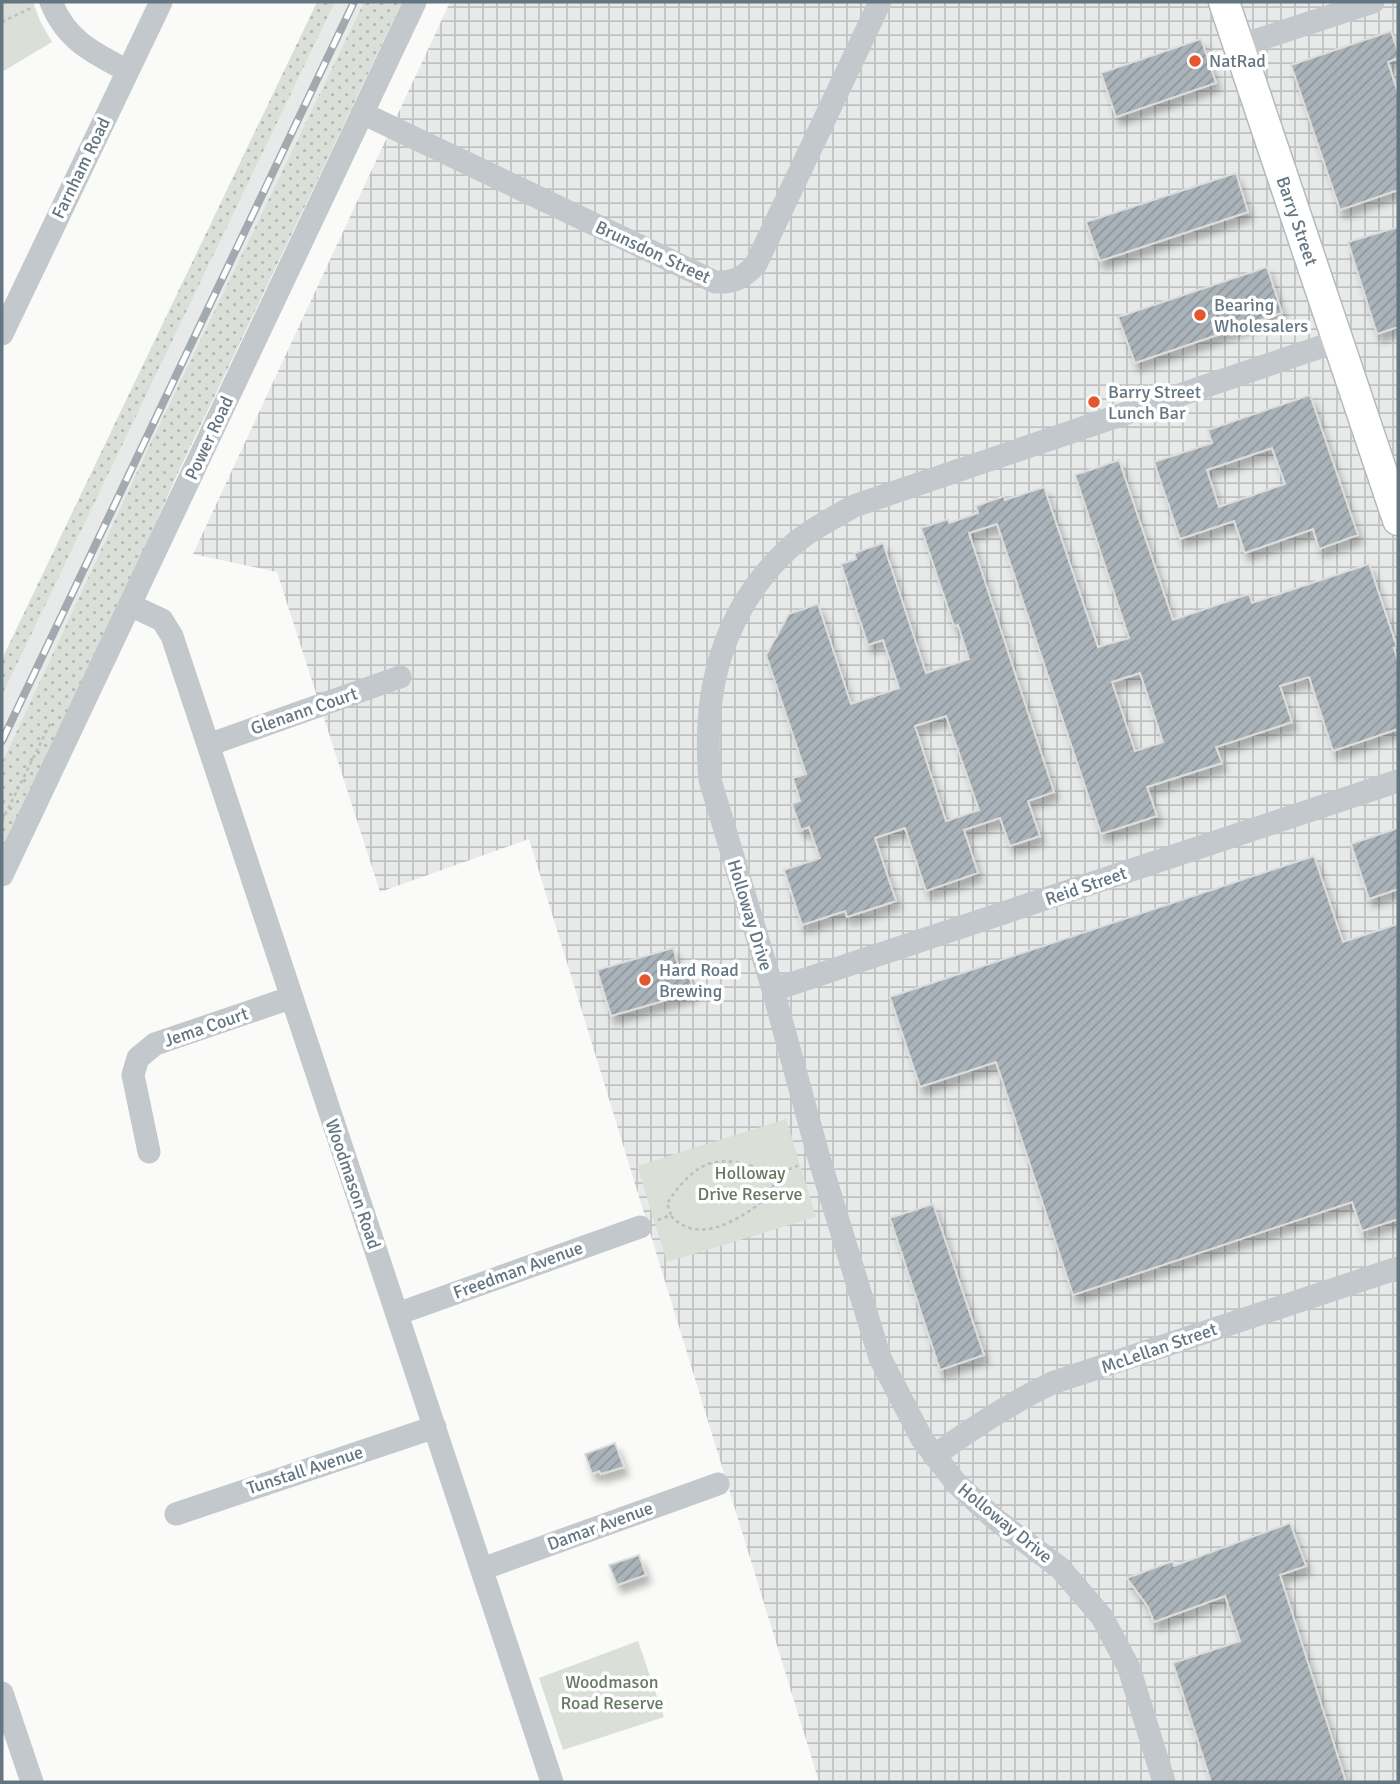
<svg xmlns="http://www.w3.org/2000/svg" width="1400" height="1784" font-family="Signika,sans-serif">
	<style>
		.built { fill: #e8e9e9 }
		.industrial { fill: url(#industrial-grid) }
		.grass { fill: url(#grass-dots) }
		.park { fill: #dadfd7 }
		.building { fill: url(#building-hatch); stroke: #dcdcda; stroke-width: 2; fill-rule: evenodd; filter: url(#shadow) }
		.lines { fill: none; stroke-linecap: round; stroke-linejoin: round }
		.major-casing { stroke: #b5babe; stroke-width: 33 }
		.path { stroke: #bbbfc2; stroke-width: 2.5; stroke-dasharray: 3.5 3.5; stroke-linecap: butt }
		.minor { stroke: #c3c8cc; stroke-width: 23 }
		.major { stroke: #fff; stroke-width: 30 }
		.rail-casing { stroke: #a2aab0; stroke-width: 8 }
		.rail { stroke: #fff; stroke-width: 5; stroke-dasharray: 16; stroke-linecap: butt }
		.poi-dot { fill: #e4572e; stroke: #fff; stroke-width: 2.5 }
		.labels { text-anchor: middle; dominant-baseline: central; stroke-width: 7; stroke-linejoin: round; paint-order: stroke }
		.poi-label { font-size: 18px; fill: #657683; stroke: #fff; text-anchor: start }
		.street-label { font-size: 18px; fill: #657683; stroke: #fff }
		.park-label { font-size: 18px; fill: #687a64; stroke: #fff }
	</style>
	<defs>
		<pattern id="industrial-grid" width="8" height="8" patternUnits="userSpaceOnUse" patternTransform="scale(1.75)"><rect width="8" height="8" fill="#e8e9e9"/><path d="M0 4h8M4 0v8" fill="none" stroke="#c0c1c2"/></pattern>
		<pattern id="grass-dots" width="8" height="8" patternUnits="userSpaceOnUse" patternTransform="scale(1.75)"><rect width="8" height="8" fill="#dadfd7"/><path d="M2 2h.1M6 6h.1" fill="none" stroke="#b4b9b4" stroke-width="1.8" stroke-linecap="round"/></pattern>
		<pattern id="building-hatch" width="6" height="6" patternUnits="userSpaceOnUse" patternTransform="scale(1.75)"><rect width="6" height="6" fill="#aab3b9"/><path d="M-1 1l2-2M0 6l6-6M5 7l2-2" fill="none" stroke="#8e969c"/></pattern>
		<filter id="shadow"><feDropShadow dx="4.5" dy="8" stdDeviation="3.5" flood-color="#0004"/></filter>
	</defs>
	<rect width="100%" height="100%" fill="#fafaf8"/>
	<path class="built" d="M335,2h29l-212,438 -150,323v-69z"/>
	<path class="industrial" d="M450,2h948v1780h-579l-290,-943 -149,53 -103,-320 -84,-18z"/>
	<path class="grass" d="M317,2h18l-333,693v-36z
		M364,2h38l-225,473 -65,147 -110,231v-90l150,-323z"/>
	<path class="park" d="M2,2h31l7,19 12,21 -50,30z
		M786,1119l30,98 -149,45 -30,-96z
		M638,1641l26,76 -101,33 -24,-72z"/>
	<path class="building" d="M1391,31l7,21v6l-10,4 10,31v97l-58,20 -49,-145z
		M1201,39l15,44 -100,34 -15,-44z
		M1236,173l12,39 -148,49 -14,-39z
		M1398,227v100l-21,7 -29,-92z
		M1267,267l15,46 -147,50 -17,-46z
		M1310,395l48,140 -39,14 -6,-20 -68,24 -11,-32 -54,18 -26,-77 58,-19 -4,-13zM1272,448l13,36 -66,23 -12,-37z
		M1119,460l54,160 76,-26 3,9 117,-39 28,83 -3,1 4,13v68l-65,22 -24,-74 -29,9 12,36 -76,25 6,16 -75,24 10,29 -56,18 -104,-310 -28,9 85,259 -26,9 12,35 -30,10 -10,-28 -36,12 14,43 -52,18 -21,-63 -30,10 21,63 -49,16 -2,-6 -43,14 -18,-55 36,-12 -11,-31 -8,3 -9,-26 8,-3 -7,-23 13,-4 -40,-119 23,-41 29,-10 33,100 48,-16 -16,-48 -15,5 -27,-81 15,-5 -2,-6 29,-10 43,130 43,-14 -11,-34 -4,1 -33,-98 27,-9 1,4 29,-10 -2,-7 28,-10 1,4 39,-13 54,160 31,-9 -54,-163zM1140,673l23,69 -28,9 -23,-69zM946,716l33,94 -33,11 -31,-95z
		M1398,828v61l-29,10 -18,-55z
		M1314,856l29,86 55,-18v295l-36,12 -10,-29 -279,93 -77,-233 -76,25 -30,-90z
		M673,948l9,29 7,-2 5,17 -83,24 -14,-46z
		M933,1204l51,151 -44,15 -50,-152z
		M615,1443l9,24 -23,7 -2,-3 -7,3 -7,-20z
		M1290,1523l16,43 -26,9 66,207h-135l-38,-119 67,-22 -15,-45 -71,26 -6,-15 -21,-29 46,-17 1,5z
		M639,1555l7,20 -29,10 -8,-20z"/>
	<g class="lines">
		<defs>
			<path id="major" d="M1224,2l174,518"/>
		</defs>
		<use href="#major" class="major-casing"/>
		<path class="path" d="M2,22l31,-15
			M2,821l48,-97
			M671,1216c25,27 60,8 84,-9 7,-6 16,-12 18,-21 0,-4 0,-7 0,-11
			M658,1220l13,-5 -4,-12c10,-14 24,-33 41,-39 21,-7 47,1 65,11l27,-10"/>
		<path class="minor" d="M51,2c15,38 42,51 77,69
			M1239,46l134,-44
			M362,113l353,169c18,1 29,-4 41,-18l124,-262
			M2,334l159,-332
			M130,605l32,15 10,16c125,383 254,764 380,1146
			M208,745l192,-68
			M2,875l413,-873
			M773,990l625,-209
			M149,1152l-16,-77 5,-17 17,-14 135,-46
			M397,1314l243,-87
			M934,1456c38,-28 75,-52 118,-73l346,-115
			M176,1514l259,-87
			M482,1569l236,-85
			M2,1693l30,89
			M1164,1782l-35,-114 -27,-51 -42,-49 -65,-49 -39,-36 -34,-44 -42,-81 -61,-200 -46,-168 -63,-210c-8,-88 11,-167 77,-230 19,-18 44,-31 67,-44l484,-165"/>
		<use href="#major" class="major"/>
		<defs>
			<path id="rail" d="M2,741l352,-739"/>
		</defs>
		<use href="#rail" class="rail-casing"/>
		<use href="#rail" class="rail"/>
	</g>
	<g class="poi-dot">
		<circle cx="1195" cy="61" r="7"/>
		<circle cx="1200" cy="315" r="7"/>
		<circle cx="1094" cy="402" r="7"/>
		<circle cx="645" cy="980" r="7"/>
	</g>
	<g class="labels">
		<g class="poi-label">
			<text x="1209" y="61">NatRad</text>
			<text x="1214" y="305">Bearing<tspan x="1214" dy="21">Wholesalers</tspan></text>
			<text x="1108" y="392">Barry Street<tspan x="1108" dy="21">Lunch Bar</tspan></text>
			<text x="659" y="970">Hard Road<tspan x="659" dy="21">Brewing</tspan></text>
		</g>
		<g class="street-label">
			<text transform="translate(81 168) rotate(-64)">Farnham Road</text>
			<text transform="translate(1297 221) rotate(71)">Barry Street</text>
			<text transform="translate(653 252) rotate(25)">Brunsdon Street</text>
			<text transform="translate(209 438) rotate(-65)">Power Road</text>
			<text transform="translate(304 711) rotate(-19)">Glenann Court</text>
			<text transform="translate(1086 886) rotate(-19)">Reid Street</text>
			<text transform="translate(750 915) rotate(73)">Holloway Drive</text>
			<text transform="translate(206 1027) rotate(-19)">Jema Court</text>
			<text transform="translate(353 1184) rotate(71)">Woodmason Road</text>
			<text transform="translate(518 1270) rotate(-20)">Freedman Avenue</text>
			<text transform="translate(1159 1348) rotate(-19)">McLellan Street</text>
			<text transform="translate(305 1470) rotate(-18)">Tunstall Avenue</text>
			<text transform="translate(1005 1523) rotate(39)">Holloway Drive</text>
			<text transform="translate(600 1526) rotate(-20)">Damar Avenue</text>
		</g>
		<g class="park-label">
			<text x="750" y="1173">Holloway<tspan x="750" dy="21">Drive Reserve</tspan></text>
			<text x="612" y="1682">Woodmason<tspan x="612" dy="21">Road Reserve</tspan></text>
		</g>
	</g>
	<rect width="1400" height="1784" fill="none" stroke="#657683" stroke-width="7"/>
</svg>
